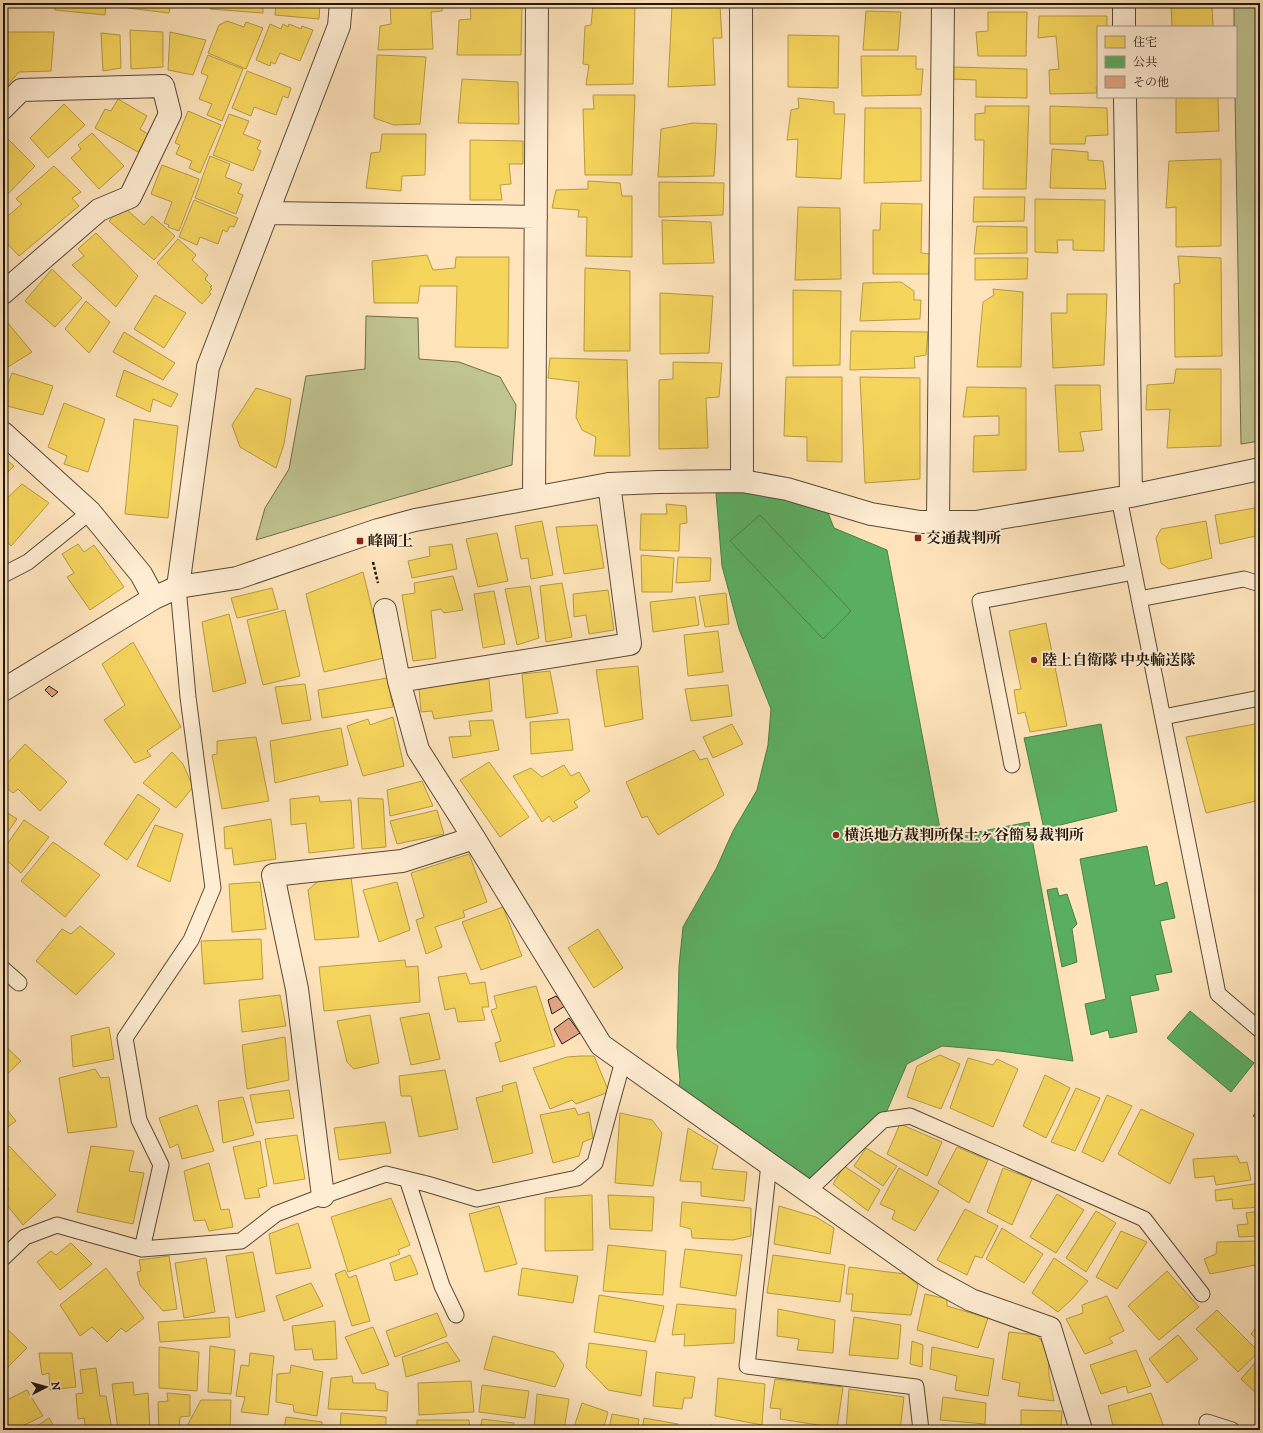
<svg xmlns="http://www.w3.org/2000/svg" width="1263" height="1433" font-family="'IM FELL DW Pica','Noto Serif JP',serif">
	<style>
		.green { fill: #c0c490; stroke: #706d4e }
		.homes { fill: #f6d55c; stroke: #b69c44 }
		.public { fill: #5aae61; stroke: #498047 }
		.building { fill: #e4a585; stroke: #20160b }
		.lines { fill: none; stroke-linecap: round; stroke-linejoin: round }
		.service-casing { stroke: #584a37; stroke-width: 17 }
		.minor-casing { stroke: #584a37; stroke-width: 24 }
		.path { stroke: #20160b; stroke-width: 2.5; stroke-dasharray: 3 2; stroke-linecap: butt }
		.service { stroke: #ffedd3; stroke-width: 15 }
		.minor { stroke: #ffedd3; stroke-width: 22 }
		.poi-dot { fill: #8f2418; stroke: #ffedd3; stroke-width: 1.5 }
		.labels { text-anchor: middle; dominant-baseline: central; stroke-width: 4; stroke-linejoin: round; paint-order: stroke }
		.poi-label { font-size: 15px; font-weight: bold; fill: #20160b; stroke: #ffedd3; text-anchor: start }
	</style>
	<rect width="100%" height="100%" fill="#ffe4bb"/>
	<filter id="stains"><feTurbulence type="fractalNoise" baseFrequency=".005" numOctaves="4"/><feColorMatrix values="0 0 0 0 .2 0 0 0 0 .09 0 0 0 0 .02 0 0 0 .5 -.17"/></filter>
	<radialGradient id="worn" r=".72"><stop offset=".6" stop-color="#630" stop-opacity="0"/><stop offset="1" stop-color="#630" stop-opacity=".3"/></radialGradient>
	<path class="green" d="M1234,3h26v438l-19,3 -6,-347 1,-70h-2z
		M366,316l52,2 1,41 40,3 41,15 16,28 -4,60 -127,36 -129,39 9,-32 24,-39 17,-93 59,-7z"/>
	<path class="homes" d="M55,3h51l-1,12 -50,-5z
		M128,3h43l-2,10 -41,-5z
		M211,3h52v10l-53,-4z
		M276,3h44l-1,16 -44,-4z
		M390,3h53l-1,8 -11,1 2,37 -55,1 2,-24 11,-2z
		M470,3h52l-1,52h-64l2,-35 12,-1z
		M858,3h49l-49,2z
		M1171,3h41l1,24h-41z
		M593,5l42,2 -2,77 -47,1 3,-20 -6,-1 2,-38 6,-1z
		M672,5l48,1 2,32h-9l2,47 -47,2z
		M866,11l35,1 -3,38h-35z
		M988,12h39l-1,44h-48l-2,-24 12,-1z
		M1039,16h68v11h-9v60h-2l1,6 -47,1 -1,-24 10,-1 -3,-33 -18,2z
		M227,21l17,6 2,-5 17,6 -17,41 -38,-16 11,-28z
		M270,24l11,5 2,-5 5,3 1,-3 12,5 1,-3 11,4 -13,31 -20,-8 -5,11 -4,-2 -1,4 -14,-6z
		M130,30l33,2v35l-32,2z
		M3,32h51l-3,39 -32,1 -14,16 -2,-2z
		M170,32l36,8 -13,35 -25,-5z
		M101,33l19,2 1,33 -18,3z
		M788,35l51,1 -1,52 -50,-1z
		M208,55l35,14 -21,52 -15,-6 5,-11 -13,-5 9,-23 -7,-3z
		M377,55l49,2 -6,67 -26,1 -20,-7z
		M861,56h55v13h7l-2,26 -59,1z
		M953,67l74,2v29l-51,-1v-17l-23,-1z
		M247,71l44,17 -3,10 -5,-2 -7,19 -22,-8 -3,9 -19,-8z
		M462,79l56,3 1,42 -61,-1z
		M593,95h42l-3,80h-47l-2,-66h11z
		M1176,97h42l1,34 -43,2z
		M798,98l36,4v12h11l-4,65 -45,-2 2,-38 -11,1 4,-30 8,-2z
		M118,99l29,17 -7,13 9,6 -11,17 -43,-24 10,-19 6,2z
		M64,104l21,21 -37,33 -18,-20z
		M985,106h44l-3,83h-43l1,-49h-9v-26l10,-1z
		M1050,106l57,2 1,27 -22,1 -1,8h-35z
		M865,108h56v73l-57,2z
		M188,111l33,14 -21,48 -11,-5 3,-7 -16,-7 4,-9 -5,-2z
		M229,114l20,7 -6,13 18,7 -4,8 4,2 -8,20 -40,-16z
		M693,123l24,1 -3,52 -56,1 3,-48z
		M92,133l32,33 -25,23 -28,-31 10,-9 -3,-4z
		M382,134h44l-1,41 -23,1 -1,15 -35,-3 5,-35 9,-1z
		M5,136l30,30 -32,33v-61z
		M470,140l53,1v23h-14l2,20 -11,1 2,15h-32z
		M1052,149l36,3v8l15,1 3,28 -56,-1z
		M210,156l20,8 -5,13 17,7 -4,9 5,2 -7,19 -41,-16z
		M1221,159v87l-45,1v-40l-10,1 3,-47z
		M162,165l37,14 -20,52 -11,-4 1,-2 -5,-2 8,-21 -21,-8z
		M54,166l27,26 -9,6 7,8 -60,50 -16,-17v-19l19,-16 -6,-5z
		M588,181l32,2 2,13h10v61l-46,-1 1,-39h-9l1,-7 -27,-2 4,-18 32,-1z
		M659,182l65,1 -1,32 -64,2z
		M974,197h51l-1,24 -51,1z
		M1035,199l70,1 -1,51 -31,-1v-10h-16l1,13 -23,-1z
		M194,200l44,18 -4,9 -4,-1 -3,6 -4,-2 -5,14 -18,-7 -3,8 -18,-8z
		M881,203l41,1 -1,49 9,1 -1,20h-56v-44h7z
		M798,207l42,1 1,71 -46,1z
		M125,208l19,17 8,-9 23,20 -21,24 -45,-39 7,-8z
		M662,220l49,2 3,41 -51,1z
		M977,226l50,1v26l-53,1z
		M96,233l42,43 -22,31 -44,-42 12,-9 -6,-7z
		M178,239l18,16 -4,5 16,15 -3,4 7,7 -2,1 2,2 -3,3 2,2 -9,10 -45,-41z
		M427,255l6,15 22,-2 1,-11h53l-1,91 -53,-1 2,-61h-37l-2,17h-44l-2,-42z
		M1178,256l43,2 1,98 -47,1 -1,-73 6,-1z
		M975,258h53l-1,21 -52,1z
		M585,268l45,3v80h-46z
		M52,269l30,29 -27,29 -30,-26z
		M901,282l13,9v9h7l-1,19 -60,2 3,-38z
		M993,289l30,3 -2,75h-44l6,-65 11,-7z
		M793,290l48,1 -1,74 -47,1z
		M660,293l53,3 -4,57 -49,1z
		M1067,294h40l-3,71 -51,3 -2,-55h16z
		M155,295l31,18 -22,35 -30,-19z
		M86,301l24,21 -21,31 -24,-24z
		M7,322l25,30 -29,18v-46z
		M851,331l77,1 -2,23 -12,2 1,11 -65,2z
		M124,332l51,31 -12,17 -50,-28z
		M550,358l77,2 3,96h-36l2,-19 -14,-7 -6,-13 3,-35 -31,-4z
		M673,362l49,1 -3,34 -13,1 2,50 -49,1v-69l14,-1z
		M1176,369h45v77l-54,2 3,-39 -24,1 1,-25 27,-2z
		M124,370l54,24 -7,13 -18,-8 -3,13 -34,-16z
		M12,373l41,13 -10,29 -40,-10v-8z
		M786,377h56v85l-35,-1v-24l-23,-1z
		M860,377l60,1v101l-55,4z
		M1055,385h45l2,45 -22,2 4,19 -25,1z
		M967,387l59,1v82l-53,2 1,-36 25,-1v-19l-36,1z
		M256,388l35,11 -7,45 -8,24 -36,-21 -8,-22z
		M64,403l41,16 -17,53 -24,-8 3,-8 -19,-9z
		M134,419l44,7 -10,92 -43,-4z
		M3,457l11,9 -11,11z
		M22,484l27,19 -38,43 -8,-9v-35z
		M666,504l20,2 1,17 -7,1 -1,27 -39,-1 1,-36h26z
		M1260,507v28l-40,9 -5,-29z
		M542,521l11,54 -22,4 -3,-21 -7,1 -6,-33z
		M1206,521l6,37 -43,11 -8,-6 -5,-25 5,-9z
		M597,525l7,43 -40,6 -8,-47z
		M497,533l11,48 -30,6 -12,-48z
		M78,544l6,8 10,-7 30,42 -34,23 -23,-33 7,-4 -12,-19z
		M452,544l5,25 -45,9 -4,-17 22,-5 -1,-9z
		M641,555l33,3 -2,34h-30z
		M678,557l33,1 -1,23 -34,2z
		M363,572l21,86 -60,14 -18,-78z
		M453,576l10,34 -19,3 -3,-4 -10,2 5,47 -23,3 -11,-66 13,-2 -1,-10z
		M562,583l10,54 -26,5 -6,-56z
		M530,586l9,52 -22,7 -12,-56z
		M272,588l6,21 -41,9 -6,-20z
		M608,590l6,40 -25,4 -3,-19 -12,2 -1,-23z
		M494,591l11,53 -22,4 -9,-54z
		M726,593l3,31 -24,3 -6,-31z
		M695,597l4,28 -46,7 -3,-30z
		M285,610l15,66 -37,9 -16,-65z
		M229,614l17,69 -33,9 -11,-70z
		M1046,623l21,103 -37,6 -5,-20 -7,2 -4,-24 7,-1 -12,-58z
		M718,631l5,41 -35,4 -4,-41z
		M133,642l48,85 -34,24 4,5 -16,7 -31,-43 21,-15 -23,-41z
		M638,666l5,53 -38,8 -9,-57z
		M550,671l8,42 -32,5 -4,-44z
		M387,678l6,29 -71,11 -4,-28z
		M489,679l3,32 -58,8 -2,-8 -11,1 -2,-24z
		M305,684l6,36 -29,4 -7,-37z
		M728,685l4,31 -41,5 -6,-32z
		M393,717l11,49 -41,10 -16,-50 21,-7 2,6z
		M569,719l4,31 -42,4 -1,-32z
		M493,720l6,30 -46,8 -4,-21 22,-1 -2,-15z
		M1260,723v77l-54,13 -20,-76z
		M732,724l11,20 -30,14 -10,-21z
		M341,728l7,37 -73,18 -5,-42z
		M256,737l13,64 -47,8 -10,-54 5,-1v-13z
		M25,744l42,38 -27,29 -22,-22 -5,4 -10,-8v-17z
		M694,750l6,10 7,-2 17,37 -66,40 -11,-19 -5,2 -16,-36z
		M172,752l11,12 10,23 -17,21 -33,-25z
		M489,762l40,55 -29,20 -40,-57z
		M564,765l7,11 8,-4 11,19 -16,11 4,5 -25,15 -4,-6 -7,6 -29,-46 18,-8 11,9z
		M422,781l11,25 -43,10 -3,-26z
		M138,794l22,15 -33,51 -23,-16z
		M319,796l1,6 31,-2 3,48 -45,5 -3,-30 -15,2 -1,-26z
		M358,798l25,1 3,48 -24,2z
		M3,810l14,9 -14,20z
		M437,810l7,24 -47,10 -7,-23z
		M271,819l5,40 -42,6 -2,-17 -7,1 -1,-22z
		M24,820l25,17 -28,36 -18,-16v-7z
		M155,825l28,9 -13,48 -33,-16z
		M1026,833l27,150 -195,39 -36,-143 6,-6z
		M53,842l47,33 -35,42 -44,-36z
		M469,854l18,48 -24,9 2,6 -30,10 7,20 -16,7 -10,-34 8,-3 -13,-44z
		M351,877l8,60 -44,3 -7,-50 10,-9z
		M260,882l6,47 -34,3 -3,-48z
		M397,882l13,48 -31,12 -16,-52z
		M503,907l19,49 -41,14 -19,-48z
		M80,926l35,28 -39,41 -40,-34 26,-32 9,5z
		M598,929l25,39 -29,20 -26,-40z
		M261,939l2,40 -59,5 -3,-43z
		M405,960l1,7 12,-1 2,36 -96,9 -5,-44z
		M466,973l4,11 15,-2 4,25h-7l3,13 -27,2 -3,-14 -10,2 -7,-33z
		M536,986l19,60 -55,16 -5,-19 6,-2 -10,-31 6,-2 -3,-12z
		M280,995l6,31 -44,6 -3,-32z
		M429,1013l11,46 -29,6 -11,-47z
		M370,1015l9,48 -25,6 -7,-7 -10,-41z
		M109,1027l5,32 -41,8 -2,-31z
		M285,1037l4,43 -42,9 -5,-44z
		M3,1044l18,17 -18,17z
		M940,1055l20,9 -19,45 -34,-12 10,-31z
		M581,1056h13l15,36 -33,12 -4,-4 -22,9 -17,-41 34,-11z
		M968,1058l25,7 4,-6 21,10 -25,58 -43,-19z
		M95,1069l6,9 8,-1 8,50 -49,6 -9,-55z
		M445,1070l13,59 -39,8 -8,-41h-10l-2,-20z
		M1045,1075l25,13 -24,50 -23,-12z
		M516,1082l17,71 -40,10 -17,-65 27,-7 -1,-5z
		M1076,1088l24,10 -25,53 -24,-9z
		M289,1090l5,28 -38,5 -6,-28z
		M1107,1095l25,11 -29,56 -21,-10z
		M243,1097l11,38 -31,8 -5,-42z
		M197,1105l17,46 -32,8 -4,-15 -8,4 -11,-30z
		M575,1108l3,7 11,-3 4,26 -10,4 -4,14 -26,7 -13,-48z
		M1141,1109l53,25 -24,50 -52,-30z
		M8,1111l8,10 -11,8 -2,-3v-12z
		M620,1113l32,7 10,13 -9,53 -38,-3z
		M385,1122l6,31 -52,7 -5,-32z
		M900,1124l42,18 -15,34 -40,-22z
		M688,1128l30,18 -6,23 35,3 -3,29 -43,-5v-14l-21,-1z
		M297,1135l8,44 -31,5 -9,-45z
		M260,1141l7,45 -9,3 2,8 -15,2 -12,-52z
		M9,1146l47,49 -33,30 -20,-25v-3l6,-8 -6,-8v-29z
		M91,1146l43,5 -5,20 15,2 -11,51 -56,-12z
		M957,1147l31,13 -19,43 -31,-20z
		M866,1148l31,18 -14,20 -29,-20z
		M1237,1156l3,7 7,-1 4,18 -35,5 -2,-9 -19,2 -2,-19z
		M209,1163l12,47 8,-1 4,18 -24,4 -4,-11 -11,1 -10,-50z
		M844,1166l36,24 -12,21 -35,-27z
		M899,1168l40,23 -24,40 -23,-12 3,-8 -15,-7z
		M1003,1168l29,11 -20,46 -25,-13z
		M1260,1183v24l-27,2 -1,-10 -16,2 -1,-11z
		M1057,1194l27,16 -28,43 -26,-16z
		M592,1195l1,55 -48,1v-53z
		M608,1195l46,2 -2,34 -42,-2z
		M391,1198l19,47 -12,5 2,4 -52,18 -17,-55z
		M682,1202l69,6v28l-18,4 -41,-2 -1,-9 -11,-3z
		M499,1206l18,58 -32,8 -16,-58z
		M779,1206l37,11 18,11 -4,26 -56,-10z
		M965,1209l33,17 -16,32 -7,-2 -8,19 -30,-15z
		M1096,1211l20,12 -30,49 -20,-14z
		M1260,1211v25l-21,1 -2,-12 11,-1 -2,-11z
		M298,1223l13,45 -35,6 -7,-40z
		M1002,1228l41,26 -19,29 -38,-24z
		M1121,1231l26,11 -30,47 -21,-12z
		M1257,1241l3,23 -50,10 -6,-15 12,-5 1,-12z
		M71,1243l21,21 -32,26 -23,-28 14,-11 5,4z
		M608,1245l58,6 -3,44 -60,-4z
		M685,1249l57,6 -6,41 -56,-9z
		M253,1252l12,59 -29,7 -10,-62z
		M410,1255l8,19 -23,7 -5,-18z
		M773,1255l72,10 -5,37 -73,-9z
		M169,1256l8,53 -14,2 -23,-26 -3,-13 4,-1 -2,-11z
		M206,1258l9,54 -31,6 -9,-55z
		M1054,1258l34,23 -15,17 -15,14 -26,-19z
		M849,1267l56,7 13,11 -7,30 -60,-4 2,-17h-7z
		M106,1268l38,50 -18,14 -5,-4 -14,14 -15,-15 -12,9 -20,-31z
		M522,1268l56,8 -5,27 -55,-8z
		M345,1270l4,8 7,-3 14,46 -18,5 -17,-52z
		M1167,1271l32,36 -40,33 -31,-34z
		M311,1283l12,23 -39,15 -8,-25z
		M925,1294l22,5v7l41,12 -10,30 -61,-18z
		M599,1295l65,11 -9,36 -61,-10z
		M1107,1296l17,35 -15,7 4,5 -28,11 -19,-35 17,-6 -1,-8z
		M677,1304l59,5 -2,34 -50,3 1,-12 -13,1z
		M778,1309l57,11 -2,33 -36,-3 2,-11 -22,-3z
		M1217,1310l42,42 -21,20 -42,-43z
		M437,1313l10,23 -52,21 -9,-26z
		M229,1317l1,20 -70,5 -2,-20z
		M854,1317l47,8 -3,34 -49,-4z
		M335,1321l2,38 -23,1 -2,-11 -17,1 -3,-24z
		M1260,1322v20l-9,-8z
		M3,1325l24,23 -24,24z
		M373,1327l16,38 -27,9 -17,-37z
		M1009,1332l28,3 11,15 1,25 5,26 -36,-5 2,-13 -18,-4z
		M1178,1335l20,24 -31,24 -18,-24z
		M493,1336l61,16 10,13 -9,22 -71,-18z
		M912,1341l11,4 -1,22 -12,-3z
		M447,1342l13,19 -54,16 -4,-20z
		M589,1343l58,8 -6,45 -33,-6 -22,-23z
		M210,1346l25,4 -4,44 -23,-2z
		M159,1347l40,5 -2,39 -38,-3z
		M932,1347l62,12 -6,37 -33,-6 2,-14 -27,-7z
		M1136,1350l15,36 -23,7 -2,-7 -25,8 -11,-29z
		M39,1353h33l4,34 -26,3 -1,-17 -7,2z
		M250,1353l24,3 -6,59 -27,-3 4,-15 -9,-1 5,-31 8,1z
		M1260,1357v40l-19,-18z
		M291,1365l32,7 -6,44 -23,-4 -1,-7 -17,-3 1,-28 13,-1z
		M96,1368l4,28h6l6,34h-26l-2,-12 -6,1 -2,-25 7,-1 -3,-23z
		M656,1372l39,5 -3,21h-8l-2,11 -29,-3z
		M352,1376l1,7h22l1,6 12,3 -1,19 -59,-2 3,-31z
		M718,1378l47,6 -3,41 -47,-9z
		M775,1379l68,8 -6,41 -57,-9 1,-10 -11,-1z
		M471,1381l3,31 -55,3 -1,-32z
		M133,1382l1,13 14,-2 2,37h-32l-6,-46z
		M482,1385l47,6 -4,27 -46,-6z
		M849,1389l55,8 -4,33h-54z
		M27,1390l16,26 -29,14h-11v-28z
		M167,1393l23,2v21l-10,1 -1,13h-20l-1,-28 10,-1z
		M1151,1393l13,34 -13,3h-37l-6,-24z
		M537,1394l32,5 -5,31h-30z
		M943,1397l43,6 -1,21 -45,-4z
		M201,1400h30l-1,30h-42v-6z
		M582,1403l26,9 -5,18h-23l-6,-3z
		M1021,1410l41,1 -1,19h-40z
		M341,1413l45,4v13h-46z
		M612,1414l27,5 -2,11h-28z
		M286,1417l36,5v8h-38z
		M49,1418l7,12h-25z
		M644,1418l34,6 -1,6h-35z
		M482,1419l32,4 -1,7h-33z
		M417,1420h52l1,10h-53z
		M711,1425l23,5h-24z
		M942,1425l47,5h-46z"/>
	<path class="public" d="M715,481l107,17 12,30 53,22 55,289 87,-17 44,239 -73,-10 -58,-5 -35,18 -24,56 -75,71 -131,-92 3,-19 -3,-33 2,-81 4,-39 33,-58 17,-38 24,-41 11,-45 3,-36 -32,-80 -17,-63z
		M760,515l91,96 -28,28 -93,-98z
		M1101,724l16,87 -73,18 -20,-91z
		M1147,846l8,40 12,-4 8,36 -15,3 12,51 -17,3 4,15 -29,6 7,36 -27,6 -2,-8 -17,5 -6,-31 21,-5 -26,-140z
		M1057,888l2,8 8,-2 10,30 -5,5 5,33 -15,5 -15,-77z
		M1190,1011l64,52 -23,29 -64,-54z
		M1260,1107v13l-7,-4z"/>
	<path class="building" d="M49,686l9,6 -6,5 -7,-7z
		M556,996l9,10 -13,8 -4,-14z
		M569,1018l11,15 -18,11 -8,-15z"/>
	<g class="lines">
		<defs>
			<path id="service" d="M1119,498l99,496 42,36
				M3,575l25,-13 62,-50
				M1139,599l105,-20 16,5
				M1163,717l97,-19
				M1012,765l-32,-164 154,-29
				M3,969l16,14
				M769,1164l-22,202 169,21 5,43
				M407,1179l35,107 14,29
				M808,1191l75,-71 27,-4 234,103 58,75
				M142,1249l19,-84 -22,-45 -14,-82 66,-98 22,-52 -25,-191 -10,-110
				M3,1258l22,-21 32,-12 85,24 99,-8 35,-27 47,-18 63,-22 41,10 50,15 100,-21 18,-15 28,-102
				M1207,1422l25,8"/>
			<path id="minor" d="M741,3l1,478
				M1124,3v24
				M1125,97l6,399
				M3,108l18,-18 142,-4 7,28 -40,83 -31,13 -96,83
				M268,213l268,4
				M3,433l87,79 51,62 13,24
				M609,484l21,160 -231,37 19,69 56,88 127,207 328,232 42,23 79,28 31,102
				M534,498l3,-495
				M938,522l5,-519
				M178,587l30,-220 131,-341 2,-23
				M385,610l14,71
				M3,690l151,-92 24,-11 59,-9 141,-48 37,-10 194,-36 50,-2 83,-1 45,8 84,25 49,8h56l155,-26 129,-27
				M323,1196l-26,-207 -24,-114 129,-14 72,-23"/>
		</defs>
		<use href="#service" class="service-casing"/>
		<use href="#minor" class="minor-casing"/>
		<path class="path" d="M373,562l5,21"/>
		<use href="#service" class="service"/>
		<use href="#minor" class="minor"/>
	</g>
	<g class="poi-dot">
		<rect x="914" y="534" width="8" height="8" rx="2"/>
		<rect x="356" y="537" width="8" height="8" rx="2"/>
		<circle cx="1034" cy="660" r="4"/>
		<circle cx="836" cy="835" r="4"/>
	</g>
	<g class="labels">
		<g class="poi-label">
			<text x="926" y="538">交通裁判所</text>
			<text x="368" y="541">峰岡上</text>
			<text x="1042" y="660">陸上自衛隊 中央輸送隊</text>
			<text x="844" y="835">横浜地方裁判所保土ヶ谷簡易裁判所</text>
		</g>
	</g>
	<rect width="1263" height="1433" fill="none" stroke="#ffe4bb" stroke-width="16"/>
	<rect x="4" y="4" width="1255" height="1425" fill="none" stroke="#20160b" stroke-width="2"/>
	<rect x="8" y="8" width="1247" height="1417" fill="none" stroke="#20160b"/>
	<rect x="1097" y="26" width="140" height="72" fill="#ffedd3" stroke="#a69783"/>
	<rect x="1105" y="36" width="20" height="12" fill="#f6d55c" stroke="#a69783"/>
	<text x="1133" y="46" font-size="12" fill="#20160b">住宅</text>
	<rect x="1105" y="56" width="20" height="12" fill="#5aae61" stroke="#a69783"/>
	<text x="1133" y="66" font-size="12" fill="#20160b">公共</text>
	<rect x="1105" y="76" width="20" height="12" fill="#e4a585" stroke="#a69783"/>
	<text x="1133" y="86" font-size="12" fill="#20160b">その他</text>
	<g transform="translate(46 1387) rotate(84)" stroke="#ffedd3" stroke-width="3" paint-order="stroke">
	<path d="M0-3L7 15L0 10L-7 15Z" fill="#20160b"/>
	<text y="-6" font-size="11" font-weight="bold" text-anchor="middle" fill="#20160b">N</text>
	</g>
	<rect width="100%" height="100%" filter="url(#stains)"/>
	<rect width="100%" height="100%" fill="url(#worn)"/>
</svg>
